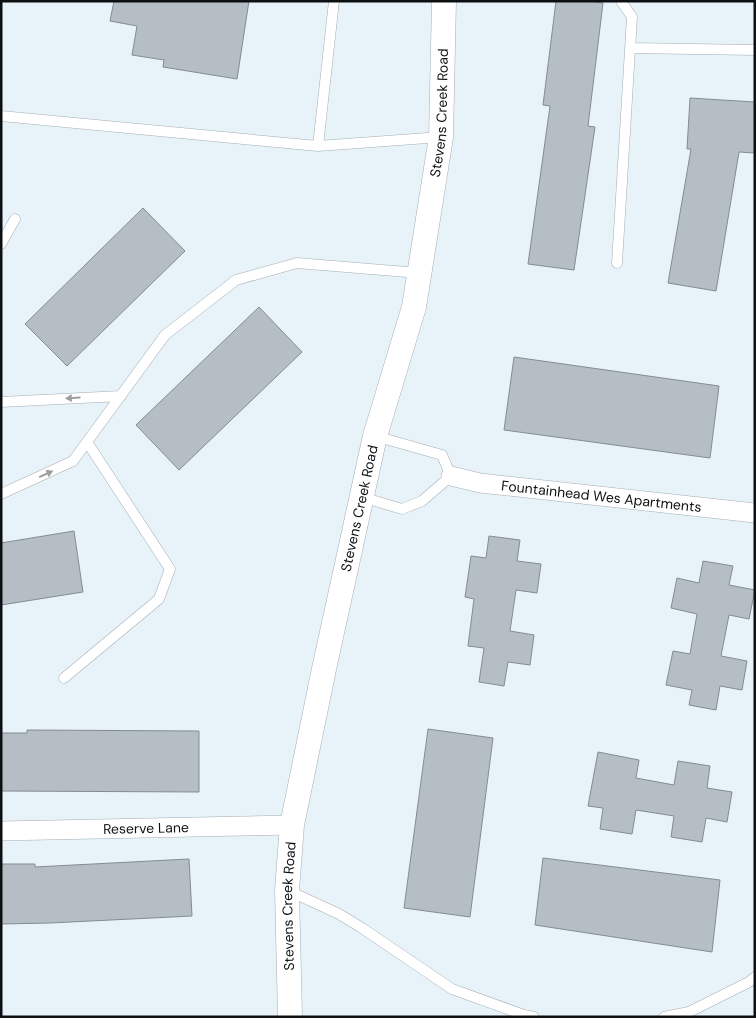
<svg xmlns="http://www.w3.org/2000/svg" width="756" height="1018" font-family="'DM Sans',sans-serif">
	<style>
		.building { fill: #b4bec4; stroke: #838c92 }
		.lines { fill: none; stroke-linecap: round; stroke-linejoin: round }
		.service-casing { stroke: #a5aeb5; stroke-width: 11 }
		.minor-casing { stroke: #a5aeb5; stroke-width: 20 }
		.tertiary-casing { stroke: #a5aeb5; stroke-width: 25 }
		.service { stroke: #fff; stroke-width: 10 }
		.minor { stroke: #fff; stroke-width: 19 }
		.tertiary { stroke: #fff; stroke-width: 24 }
		.oneway { fill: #9e9fa0 }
		.labels { text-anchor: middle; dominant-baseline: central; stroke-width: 4; stroke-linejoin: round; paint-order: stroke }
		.street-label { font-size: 14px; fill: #0d1012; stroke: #fff }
	</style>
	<rect width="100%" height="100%" fill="#e8f2f9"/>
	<path class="building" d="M114,1h135l-12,78 -74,-12 1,-7 -32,-5 5,-29 -27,-5z
		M556,1h36l11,2 -15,123 7,1 -21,143 -46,-6 22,-158 -7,-1z
		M690,98l65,4v51l-16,-1 -23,139 -48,-8 23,-134h-4z
		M143,208l42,43 -118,115 -42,-42z
		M259,307l43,45 -123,118 -43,-45z
		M514,357l205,29 -9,72 -206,-28z
		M74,531l9,61 -82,13v-62z
		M489,536l31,4 -3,21 24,3 -4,29 -21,-3 -6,41 24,4 -4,30 -22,-3 -4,24 -25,-4 5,-34 -16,-2 6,-47 -9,-2 6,-41 15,2z
		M703,561l30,5 -4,19 26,5 -6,29 -20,-4 -8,41 26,5 -5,29 -22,-4 -4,24 -27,-5 3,-15 -26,-5 7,-34 17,3 7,-40 -26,-6 6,-30 22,5z
		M428,729l65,9 -23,179 -66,-9z
		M27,730l172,1v61l-198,-1v-58h26z
		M598,752l41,8 -3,18 38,7 4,-24 32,5 -3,22 25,4 -5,30 -21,-4 -4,24 -31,-5 3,-21 -38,-6 -4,24 -32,-5 3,-21 -15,-2z
		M543,858l177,22 -8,72 -177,-27z
		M189,859l3,57 -142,7 -49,1v-60h34v3z"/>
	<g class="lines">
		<defs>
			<path id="service" d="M630,48l125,2
				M1,116l317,30 123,-9
				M318,146l16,-145
				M1,244l14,-25
				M617,263l15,-246 -11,-16
				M1,402l120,-6
				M1,494l72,-33 92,-126 71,-55 61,-17 122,10
				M362,497l40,12 20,-8 29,-25 -9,-21 -67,-19
				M64,678l95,-79 11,-30 -83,-127
				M287,890l52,24 23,14 90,61 72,26 10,2
				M664,1017l25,-5 60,-30 6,-5"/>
			<g id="minor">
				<path id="s1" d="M451,476l29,7 275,30"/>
				<path id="s2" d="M1,831l291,-6"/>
			</g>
			<g id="tertiary">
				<path id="s3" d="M290,1017l-3,-127 5,-65 32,-156 51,-233 39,-129 27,-170 3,-136"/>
			</g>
		</defs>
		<use href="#service" class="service-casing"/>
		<use href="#minor" class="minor-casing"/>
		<use href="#tertiary" class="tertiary-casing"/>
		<use href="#service" class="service"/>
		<use href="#minor" class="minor"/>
		<use href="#tertiary" class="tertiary"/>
	</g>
	<defs><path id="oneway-solid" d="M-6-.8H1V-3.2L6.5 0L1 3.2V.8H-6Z" transform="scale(1.25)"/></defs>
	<g class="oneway">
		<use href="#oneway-solid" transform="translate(73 398) rotate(177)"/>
		<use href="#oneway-solid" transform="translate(46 474) rotate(-24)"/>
	</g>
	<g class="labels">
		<g class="street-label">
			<text stroke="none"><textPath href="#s3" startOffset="921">Stevens Creek Road</textPath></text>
			<text stroke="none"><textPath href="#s1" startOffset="152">Fountainhead Wes Apartments</textPath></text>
			<text stroke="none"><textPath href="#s3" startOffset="516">Stevens Creek Road</textPath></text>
			<text stroke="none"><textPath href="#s2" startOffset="145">Reserve Lane</textPath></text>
			<text stroke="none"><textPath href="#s3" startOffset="111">Stevens Creek Road</textPath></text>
		</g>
	</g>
	<rect width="756" height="1018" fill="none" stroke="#0d1012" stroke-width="5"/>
</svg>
